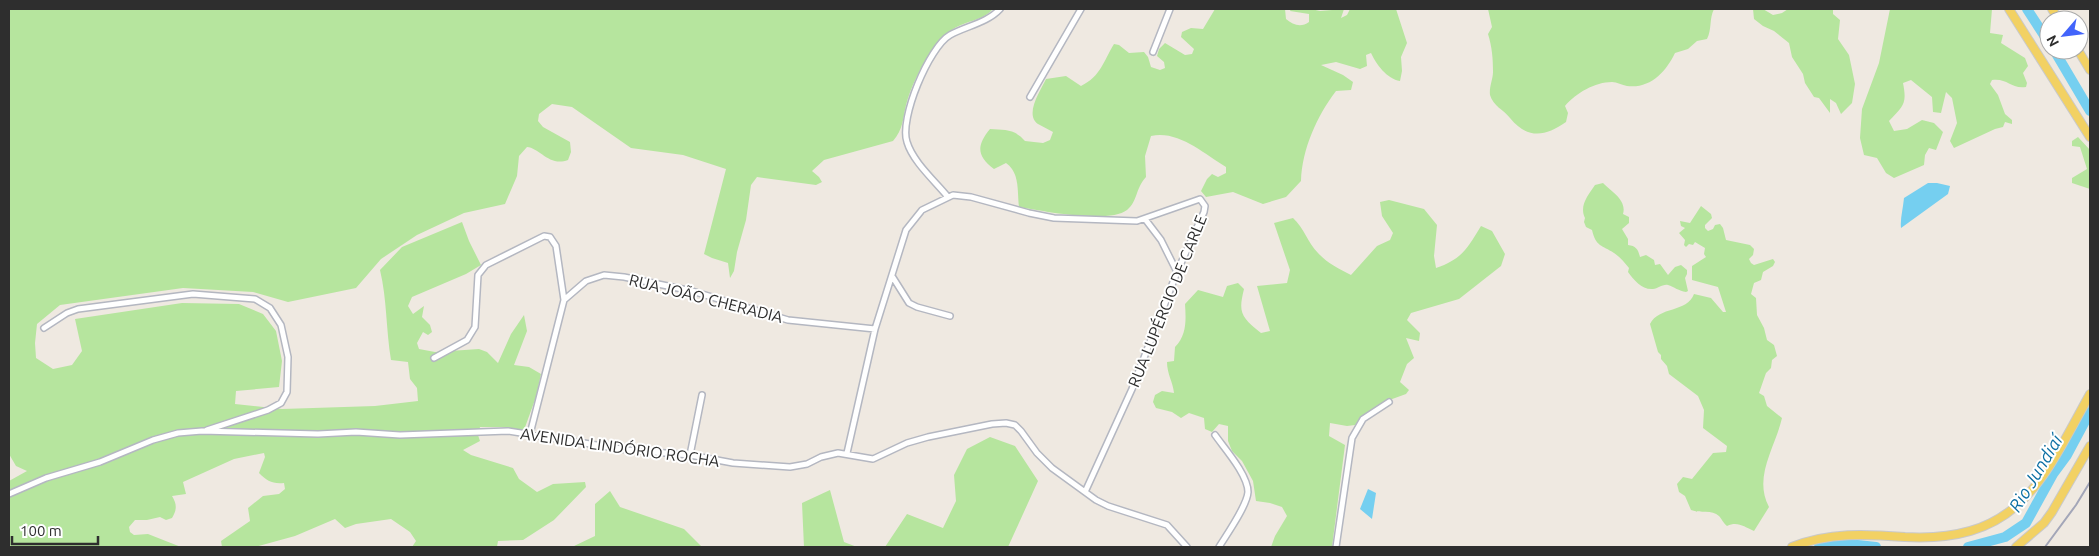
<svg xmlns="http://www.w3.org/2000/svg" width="2099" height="556" font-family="Ubuntu,sans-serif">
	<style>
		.green { fill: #b6e59e }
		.water { fill: #75cff0 }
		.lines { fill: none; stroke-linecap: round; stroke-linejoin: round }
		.river { stroke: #75cff0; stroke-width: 10 }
		.street-casing { stroke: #b4b7c1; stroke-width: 8 }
		.primary-casing { stroke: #c9c9c9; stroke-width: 10 }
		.street { stroke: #fff; stroke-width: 5 }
		.primary { stroke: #f2d163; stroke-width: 8 }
		.rail { stroke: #a3a6b8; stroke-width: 2 }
		.labels { text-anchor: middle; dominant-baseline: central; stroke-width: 4; stroke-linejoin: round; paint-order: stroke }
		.street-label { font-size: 16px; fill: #2e2e2e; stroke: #fff }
		.water-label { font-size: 18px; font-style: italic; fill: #0d6fa3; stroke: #fff }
	</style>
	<rect width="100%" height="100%" fill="#efe9e1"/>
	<path class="green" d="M9,9h984c-7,8 -18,11 -27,14 -16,5 -26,16 -35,29 -11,17 -20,34 -25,53 -3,13 -3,25 -13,36l-69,19 -12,11 7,6 3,5 -6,3 -59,-8 -6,8 -5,35 -9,32 -3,19 -4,7 -2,-15 -16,-5 -8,-4 22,-85 -43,-14 -52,-7 -59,-41 -20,-3 -13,10 -1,7 5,6 27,15 1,10 -3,8c-19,7 -28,-12 -41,-13l-8,9 -2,20 -12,28 -41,9 -47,22 -36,24 -25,29 -68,14 -35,-10 -70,-4 -123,17 -23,19 -2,19 1,15 17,11 19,-4 10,-14 -7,-32 107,-16 57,1 24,10 13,17 6,30 -3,26 -43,4 -1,13 47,5 93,-3 43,-5 -1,-13 -7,-9 -2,-17 -17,-2c-5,-30 -4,-61 -11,-90l22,-23 60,-25 7,19 12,24 -15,9 -54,23 -4,9 5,8 11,-8 -2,11 8,8 2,7 -4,3 -5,-3 -6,11 2,6 16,3 44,-3 8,3 11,11 13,-29 13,-19 3,16 -13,34 15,2 12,7 -5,23 -12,33 -22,-3h-22l-2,8 2,6 -17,9 8,5 42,13 6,11 18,13 16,-8 32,-2 1,5 -32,33 -31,20 -25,1 -1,6h-85l4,-6 -6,-9 -19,-13 -35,5 -11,4 -10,-9 -40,17 -40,11h-33l-1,-6 29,-20 -2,-13 15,-12 16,-2 6,-5 -1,-6c-12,1 -17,-2 -25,-10l6,-16 -1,-4 -30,6 -51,23 3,12 -14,2c5,8 5,14 0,22l-6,2 -6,-3 -13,3h-12l-6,7 1,5 4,3 14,-1 33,13h-172v-66l18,-10 -11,-5 -7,-12z
		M1215,9h70l1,10c7,6 15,9 23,3v-8l-19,-3 1,-2h20l9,2 24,-2 -3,9 6,-3 3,-6h46l11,34 -6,14 1,14 -2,10c-13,-2 -24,-17 -29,-28l-5,2 1,11 -7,3 -24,-7 -15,3 22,10 10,7 -2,8 -15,1c-19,25 -34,58 -35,90l-15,16 -23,7 -30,-12 -27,5 -5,-6 6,-12 5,-5 6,3 8,-4v-6c-23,-14 -48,-37 -75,-31l-6,20 1,21c-11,12 -8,24 -19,33 -18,14 -85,1 -108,-3 -2,-17 1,-34 -13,-44l-12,6c-17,-13 -18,-23 -4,-40 15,1 25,0 35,12l18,2 7,-3 3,-8c-5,-3 -10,-5 -15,-8 -14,-10 3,-34 8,-45l20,-3 15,10c20,-10 22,-24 33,-42l5,1 10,8 15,-1 4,5 3,10 9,3 5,-2 -1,-6 -7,-6 2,-7 6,-6 20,12 7,-1 2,-5 -13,-12 1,-5 9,-4 12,1z
		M1488,9h226c-5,10 -2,20 -7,30l-10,2 -9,8 -13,4c-9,19 -25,36 -48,33 -5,-1 -10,-4 -15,-4 -17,0 -36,11 -47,24l3,7 -2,9c-21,15 -39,17 -56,-4 -6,-8 -17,-12 -20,-23 -1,-8 3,-16 3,-23 0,-14 -1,-25 -5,-38l4,-7z
		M1753,9h10l10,6 9,-2 6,-4h45v5l7,6 -2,19 11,16 6,29 -3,19 -11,11 -5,-11 -6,-4v14l-11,-15 -5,-1 -9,-14 -2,-9 -11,-17 -3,-14 -15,-12 -11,-5 -9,-7z
		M1890,9h102l-2,24 13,2 -2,8 24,15 3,8 -5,7 4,10 -1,4c-16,2 -18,-9 -34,-7l-2,4 8,11 7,19 7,6v4l-7,-2 -2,5 -8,2 -41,19 -4,-7 7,-18 -5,-25 -6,-6 -5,21 -8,-1 -1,-15 -21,-17 -8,3c4,21 1,22 -14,38l5,10 13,-2 15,-9 12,3 9,9 -7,18 -7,-2 -4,7 -1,10 -30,13 -8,-5 -9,-15 -13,-3 -4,-17 2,-29 17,-46z
		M2078,137l12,13v39l-18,-6v-5l15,-9 -7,-22 -8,-1v-5z
		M1603,183c9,9 24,17 20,31l6,3v6l-7,6 6,10v6c8,1 10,4 12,12l6,-2 8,5 1,5 5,-1 8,11 7,-8 6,-2 6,5v4l-2,4 3,13 -2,1c-7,-1 -12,-5 -18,-7 -6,-1 -10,4 -15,4 -11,1 -19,-9 -25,-17l1,-4c-5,-6 -9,-11 -15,-15 -12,-8 -18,-6 -22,-23l-6,-3 -2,-5 1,-4c-6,-12 3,-23 10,-33z
		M1389,200l35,9 13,16 -3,31 2,12c26,-9 31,-19 45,-42l11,5 13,23 -4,12 -42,33 -48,14 -4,7 13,13 -1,8 -13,-3 8,20 -7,6 -7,18 9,8 -3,4 -22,8 -29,23 -8,1 -17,-3 -1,13 16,9 -13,102h-61l4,-11 12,-20 -5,-9 -12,-4 -14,-2 -3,-20 -11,-20 -10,-10 -4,-10v-15l-9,-2 -7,8 -7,-3 -1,-11 -15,-5 -8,5 -9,-6 -16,-4 -3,-6 2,-7 7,-4 12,2c-1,-11 -7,-19 -7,-31l7,-1 1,-14c12,-12 11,-27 10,-43l13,-14 25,7 4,-11 11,-3 6,6c-6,24 -3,28 17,44l9,-2 -13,-45 30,-3 3,-13 -16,-47 19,-5c11,10 15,25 25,35 9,10 21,16 33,22l26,-29 13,-6 3,-7 -11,-17 -2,-14z
		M1701,206l10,8 1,4 -7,7v3l3,3 5,-2 2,-4 5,-1 3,4 3,12 24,5 4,4 -1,6 -4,4 2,4 3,2 19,-6 2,3 -2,4 -10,6 -2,8 -7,3 -3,11 5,4 1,17 7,13 3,12 7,5 3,11 -5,4 -1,8 -5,5 -7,20 5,3 3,10 15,12c-7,30 -29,59 -13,89l-15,24c-10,-4 -16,-10 -27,-5 -4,-3 -5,-7 -8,-10 -7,-7 -19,-2 -28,-6l-6,-14 -6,-4 -2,-8 6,-7 9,2 21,-26 13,-1 1,-6 -24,-18 1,-18 -6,-14 -29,-22 -2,-8 -6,-7v-4l-3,-3 -8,-28c9,-18 37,-11 44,-30l17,4 12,14h3l-8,-25 -26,-7v-14l14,-9 -2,-3 1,-6 -10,-6 -2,3 -4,-1 -3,3 -2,-2 1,-5 -6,-7 6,-5 -4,-2 -1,-5 10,2z
		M990,437l25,9 23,35 -30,66h-123l22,-33 36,14 13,-27 -2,-26 13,-26z
		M830,490l14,52 13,5h-53l-2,-44z
		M610,491l10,16 64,22 18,18h-130l23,-11v-32z"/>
	<path class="water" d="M1928,183h9l13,3 -2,8 -47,34c-1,-9 2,-19 3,-30z
		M1368,489l8,4 -4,26 -12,-10z"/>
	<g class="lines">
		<path class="river" d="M2027,9l22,34
			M2054,50l36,61
			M1819,547l29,-3 28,3
			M1968,547l37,-10 21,-14 27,-49 14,-19 23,-43"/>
		<defs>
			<path id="street" d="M1153,52l17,-43
				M1030,97l51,-88
				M948,197c-13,-16 -35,-35 -41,-55 -8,-23 22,-95 43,-107 16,-9 37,-12 50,-26
				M1145,219l16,21 16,32
				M892,276l17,27 8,4 33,9
				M44,328l23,-15 11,-4 115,-15 62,5 15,9 11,17 7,32 -1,35 -6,11 -13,7 -61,20
				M434,358l33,-18 8,-13 3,-52 8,-10 58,-29 6,1 6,9 8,54
				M530,434l34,-134 22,-19 18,-6 20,2 68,14 96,29 87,9
				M1215,435c10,14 33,40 33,57 -1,14 -21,42 -29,55
				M847,453l28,-124 31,-99 16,-20 31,-15 18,2 58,16 25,5 83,3 63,-22 5,7 -1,6 -27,60 -45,117 -47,103
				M690,455l12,-60
				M9,494l37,-16 54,-16 53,-22 25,-7 24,-2 116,3 38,-2 44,3 108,-4 120,19 62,5 43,8 57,4 17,-3 14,-7 17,-4 35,6 34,-16 21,-6 64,-13 14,-1 9,2 6,6 16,22 15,15 44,32 12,6 59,19 20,22
				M1336,547l16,-109 11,-19 26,-17"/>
			<path id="primary" d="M2009,9l81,128
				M2052,9l7,11
				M2078,50l12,20
				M1792,547c37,-15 74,-13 113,-10 114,6 137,-56 185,-143
				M2016,547l28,-24 8,-11 38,-66"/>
		</defs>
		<use href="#street" class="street-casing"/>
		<use href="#primary" class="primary-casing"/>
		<use href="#street" class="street"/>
		<use href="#primary" class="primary"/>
		<path class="rail" d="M2045,547l31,-42 14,-23"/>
	</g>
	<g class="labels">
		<g class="street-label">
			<text transform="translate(706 298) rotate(14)">RUA JOÃO CHERADIA</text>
			<text transform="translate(1167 301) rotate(-68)">RUA LUPÉRCIO DE CARLE</text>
			<text transform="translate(620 447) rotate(8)">AVENIDA LINDÓRIO ROCHA</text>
		</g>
		<g class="water-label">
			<text transform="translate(2035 473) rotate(-59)">Rio Jundiaí</text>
		</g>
	</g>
	<rect width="2099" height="556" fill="none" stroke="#2e2e2e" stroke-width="20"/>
	<g transform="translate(2064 35) rotate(242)"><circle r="24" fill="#ffffff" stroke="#ababab"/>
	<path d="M0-4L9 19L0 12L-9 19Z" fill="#4264fb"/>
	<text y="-8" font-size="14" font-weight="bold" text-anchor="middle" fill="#2e2e2e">N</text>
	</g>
	<path d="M12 536v8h86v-8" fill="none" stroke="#2e2e2e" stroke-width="2.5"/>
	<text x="20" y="536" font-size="15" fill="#2e2e2e" stroke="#ffffff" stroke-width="4" paint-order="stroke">100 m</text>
</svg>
